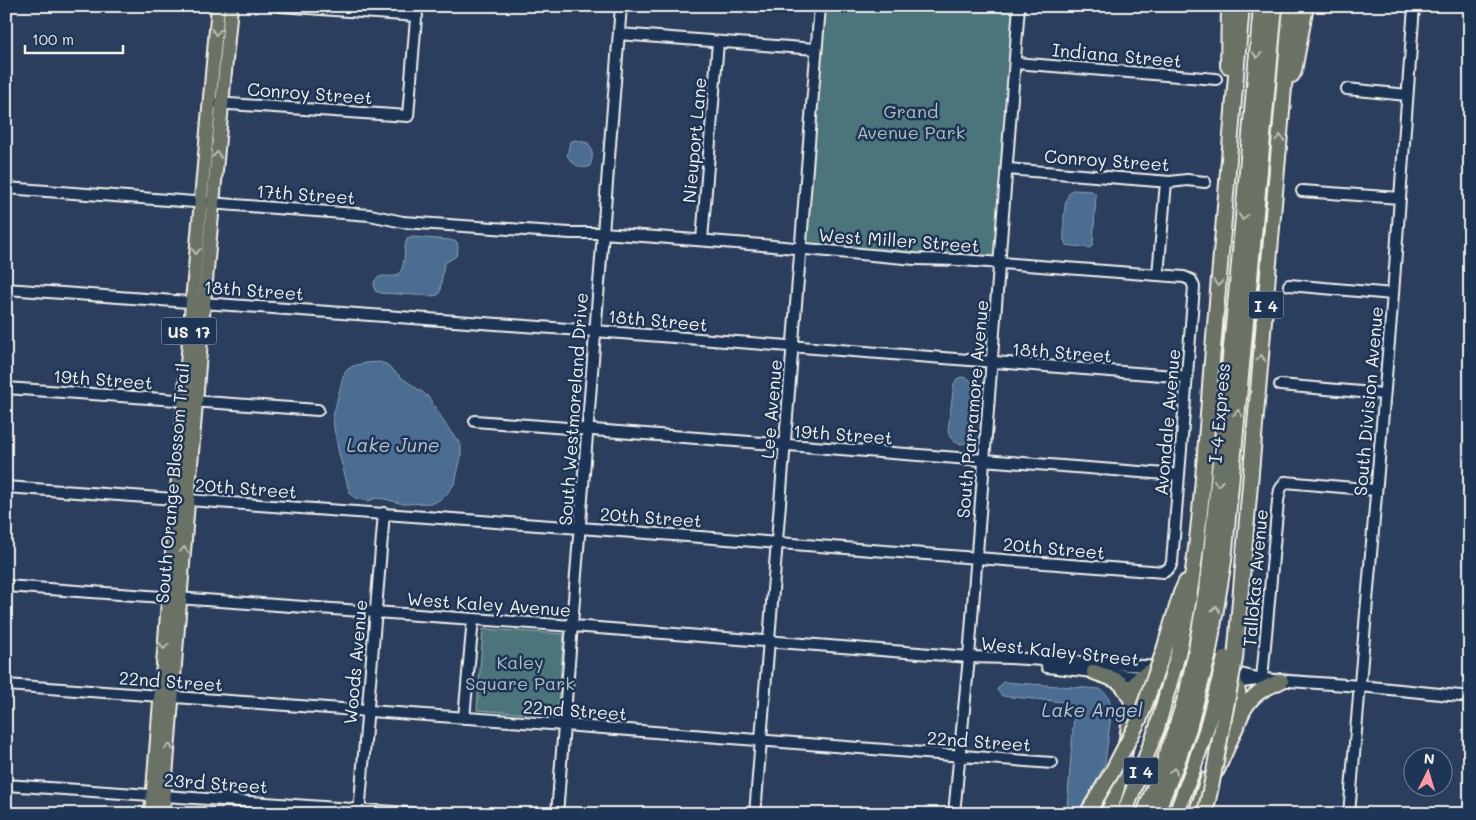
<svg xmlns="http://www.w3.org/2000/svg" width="1476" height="820" font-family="Mali,sans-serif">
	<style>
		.green { fill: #4c757a; stroke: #a0b3b1 }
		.water { fill: #4b6d91; stroke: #8fa2b4 }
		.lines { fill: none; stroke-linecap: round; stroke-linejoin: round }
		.minor-casing { stroke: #f4f1e8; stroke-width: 14 }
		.major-casing { stroke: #f4f1e8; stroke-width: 16 }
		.highway-casing { stroke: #f4f1e8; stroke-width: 18 }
		.minor { stroke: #1d3557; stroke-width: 10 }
		.major { stroke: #6a7266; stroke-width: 12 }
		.highway { stroke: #6a7266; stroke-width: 14 }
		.highway-bridge-casing { stroke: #f4f1e8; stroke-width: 18; stroke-linecap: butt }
		.highway-bridge { stroke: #6a7266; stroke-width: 14 }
		.oneway { stroke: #bdbeb4 }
		.labels { text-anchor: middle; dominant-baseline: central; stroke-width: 5; stroke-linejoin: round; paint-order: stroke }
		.shield { fill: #1d3557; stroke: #b4b9bc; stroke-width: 1 }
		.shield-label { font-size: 16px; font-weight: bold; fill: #f4f1e8 }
		.street-label { font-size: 18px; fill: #f4f1e8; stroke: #1d3557 }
		.park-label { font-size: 18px; fill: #b1bfbc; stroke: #1d3557 }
		.water-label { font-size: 19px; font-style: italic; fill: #b9c3ca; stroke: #1d3557 }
	</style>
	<rect width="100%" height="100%" fill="#2b3e5d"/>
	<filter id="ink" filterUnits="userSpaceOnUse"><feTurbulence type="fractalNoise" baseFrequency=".02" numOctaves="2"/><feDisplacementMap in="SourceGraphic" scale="10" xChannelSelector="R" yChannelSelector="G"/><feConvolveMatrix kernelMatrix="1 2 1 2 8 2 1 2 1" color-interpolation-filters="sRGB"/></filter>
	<g filter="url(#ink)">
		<path class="green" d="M825,6h190l-20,248 -2,3 -77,-1 -108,-10 -1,-10z
			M483,629l81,5 -7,82 -80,-6z"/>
		<path class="water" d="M575,140l13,3c5,7 6,16 1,24 -10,2 -17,-3 -22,-12l3,-13z
			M1072,190l20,1 4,4 -3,50 -3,3 -24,-3 -2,-5c0,-13 -2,-42 8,-50z
			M413,237l37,3 7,2 1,6 -2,8 -12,8 -4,27 -2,4 -8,1 -49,-3 -6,-2 -1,-9c8,-13 20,1 27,-11 5,-10 2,-22 6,-32z
			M379,362l7,2 16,14 23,16 5,5 17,28 14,18v12l-6,26 -10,13 -11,7 -31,1 -18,-5 -9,-1 -8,3 -11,-2 -7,-5 -11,-40 -5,-26 -1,-11 10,-41 4,-6 6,-4 13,-3z
			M961,377c7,1 10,2 13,9l-3,53 -2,3c-10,5 -20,-1 -21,-12l6,-46 3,-5z
			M1003,682l97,7 8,7 4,11 -7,56 -24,51h-16l2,-6 7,-92 -10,-14 -62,-6 -5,-6z"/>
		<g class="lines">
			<defs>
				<path id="minor" d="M280,6l137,10
					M619,34l197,15
					M1015,63l201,16
					M1347,89l60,6
					M215,103l193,13 9,-110
					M1007,169l163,13 17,-2 18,2
					M6,188l364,27 33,7 167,11h33l159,12 153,14 47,1 222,17 7,3 3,7 -22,275 -2,5 -6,5 -584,-44 -574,-41
					M1302,191l98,7
					M702,240l16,-198
					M1158,275l8,-93
					M1289,285l104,9
					M6,289l589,42 592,46
					M1280,385l104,9
					M6,388l312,22
					M475,421l704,54
					M6,586l567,40 396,31 41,1 150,9
					M1047,667l93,10 95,6 21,-3
					M1199,669l37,4 26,6 98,7 110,11
					M1262,679l16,-178 2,-11 5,-8 91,8
					M6,685l558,40 488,38
					M464,718l9,-99
					M6,785l417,29
					M359,814l25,-301
					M557,814l64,-808
					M755,814l65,-808
					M954,814l15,-157 50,-651
					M1349,814l44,-520 21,-288"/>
				<path id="major" d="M151,814l41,-512 26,-296
					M163,814l41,-511 27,-297"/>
				<path id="highway" d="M1228,66l1,-60
					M1292,75l2,-4 12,-65
					M1163,653l18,-60 5,-11
					M1178,654c21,-92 26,-187 33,-281 10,-123 20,-245 31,-367
					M1195,655l14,-81 29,-299 23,-269
					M1208,657l16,-96 51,-555
					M1235,659l56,-653
					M1094,672c24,9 27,6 38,30
					M1224,674c16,7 18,27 11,41
					M1139,699c11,-10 62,-1 78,1l8,4
					M1217,770l26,-59c10,-18 20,-22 38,-30
					M1108,814c17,-42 20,-86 27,-130 13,-18 32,-15 52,-16
					M1124,814l33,-86
					M1144,814l20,-52 12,-35
					M1156,814l22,-54 11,-32
					M1176,814l17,-45 13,-38
					M1196,814l12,-35"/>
			</defs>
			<use href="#minor" class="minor-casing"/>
			<use href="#major" class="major-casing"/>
			<use href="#highway" class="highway-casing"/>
			<use href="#minor" class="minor"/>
			<use href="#major" class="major"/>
			<use href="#highway" class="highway"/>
			<defs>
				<path id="highway-bridge" d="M1176,727l11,-35 8,-37
					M1157,728l21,-74
					M1189,728l19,-71
					M1206,731l19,-73
					M1088,812l24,-40 28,-54 23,-65
					M1205,814l7,-32 23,-123"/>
			</defs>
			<use href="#highway-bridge" class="highway-bridge-casing"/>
			<use href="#highway-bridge" class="highway-bridge"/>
		</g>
		<defs><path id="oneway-chevron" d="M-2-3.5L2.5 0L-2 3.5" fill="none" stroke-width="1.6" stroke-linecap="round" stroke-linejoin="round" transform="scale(1.25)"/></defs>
		<g class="oneway">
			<use href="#oneway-chevron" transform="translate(216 32) rotate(95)"/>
			<use href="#oneway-chevron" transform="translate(1257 55) rotate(95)"/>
			<use href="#oneway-chevron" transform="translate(1280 138) rotate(-85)"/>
			<use href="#oneway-chevron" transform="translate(217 155) rotate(-85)"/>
			<use href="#oneway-chevron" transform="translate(1243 217) rotate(95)"/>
			<use href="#oneway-chevron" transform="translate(196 251) rotate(95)"/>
			<use href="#oneway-chevron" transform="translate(1218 283) rotate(94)"/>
			<use href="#oneway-chevron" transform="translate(1261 358) rotate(-85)"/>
			<use href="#oneway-chevron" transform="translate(1238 413) rotate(-85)"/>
			<use href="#oneway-chevron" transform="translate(1218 483) rotate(96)"/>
			<use href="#oneway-chevron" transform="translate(184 550) rotate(-86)"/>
			<use href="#oneway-chevron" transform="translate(1216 609) rotate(-80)"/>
			<use href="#oneway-chevron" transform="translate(164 646) rotate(95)"/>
			<use href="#oneway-chevron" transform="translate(169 747) rotate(-86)"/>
			<use href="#oneway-chevron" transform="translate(1174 771) rotate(-69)"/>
		</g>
	</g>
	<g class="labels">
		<g class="shield">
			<rect x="1248.5" y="291.5" width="35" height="27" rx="4"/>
			<rect x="161.5" y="317.5" width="55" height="27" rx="4"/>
			<rect x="1123.5" y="757.5" width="35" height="27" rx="4"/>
		</g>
		<g class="shield-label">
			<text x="1266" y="305">I 4</text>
			<text x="189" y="331">US 17</text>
			<text x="1141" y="771">I 4</text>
		</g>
		<g class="street-label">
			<text transform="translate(1117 55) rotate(5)">Indiana Street</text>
			<text transform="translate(310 93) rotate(4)">Conroy Street</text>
			<text transform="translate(694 140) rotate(-85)">Nieuport Lane</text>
			<text transform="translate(1107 160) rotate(4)">Conroy Street</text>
			<text transform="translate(306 194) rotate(4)">17th Street</text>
			<text transform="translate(899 240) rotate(4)">West Miller Street</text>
			<text transform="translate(254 290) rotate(4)">18th Street</text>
			<text transform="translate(658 320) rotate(5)">18th Street</text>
			<text transform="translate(1062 352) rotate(4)">18th Street</text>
			<text transform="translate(103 379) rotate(4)">19th Street</text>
			<text transform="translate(1368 401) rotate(-85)">South Division Avenue</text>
			<text transform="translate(573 409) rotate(-86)">South Westmoreland Drive</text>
			<text transform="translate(771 409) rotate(-85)">Lee Avenue</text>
			<text transform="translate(972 409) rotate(-85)">South Parramore Avenue</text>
			<text transform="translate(1219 413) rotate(-85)">I-4 Express</text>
			<text transform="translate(1167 422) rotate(-85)">Avondale Avenue</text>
			<text transform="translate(843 434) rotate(4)">19th Street</text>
			<text transform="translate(172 483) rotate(-85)">South Orange Blossom Trail</text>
			<text transform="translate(246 488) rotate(4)">20th Street</text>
			<text transform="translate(651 517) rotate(4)">20th Street</text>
			<text transform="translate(1054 548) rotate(5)">20th Street</text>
			<text transform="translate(1255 578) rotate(-85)">Tallokas Avenue</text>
			<text transform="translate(489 604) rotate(4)">West Kaley Avenue</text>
			<text transform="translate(1060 651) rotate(6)">West Kaley Street</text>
			<text transform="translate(355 662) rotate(-85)">Woods Avenue</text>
			<text transform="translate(171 681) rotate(4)">22nd Street</text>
			<text transform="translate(575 710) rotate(4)">22nd Street</text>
			<text transform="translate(979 741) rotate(4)">22nd Street</text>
			<text transform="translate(216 783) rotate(4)">23rd Street</text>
		</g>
		<g class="park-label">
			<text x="911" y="111">Grand<tspan x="911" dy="21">Avenue Park</tspan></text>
			<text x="520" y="662">Kaley<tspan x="520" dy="21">Square Park</tspan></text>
		</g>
		<g class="water-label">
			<text x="393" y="444">Lake June</text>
			<text x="1092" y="709">Lake Angel</text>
		</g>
	</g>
	<rect width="1476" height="820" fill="none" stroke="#1d3557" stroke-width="25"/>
	<rect x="12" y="12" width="1451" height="795" fill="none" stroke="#f4f1e8" stroke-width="2" filter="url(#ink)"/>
	<g transform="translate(1428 772) rotate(5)"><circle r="24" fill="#1d3557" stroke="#738091"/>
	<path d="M0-4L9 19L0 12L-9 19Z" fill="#ff9aa2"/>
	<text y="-8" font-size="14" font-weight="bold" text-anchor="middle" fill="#f4f1e8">N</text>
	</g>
	<path d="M25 45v8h98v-8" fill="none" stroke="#f4f1e8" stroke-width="2.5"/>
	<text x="32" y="45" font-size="15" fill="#f4f1e8" stroke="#1d3557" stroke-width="4" paint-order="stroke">100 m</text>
</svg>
